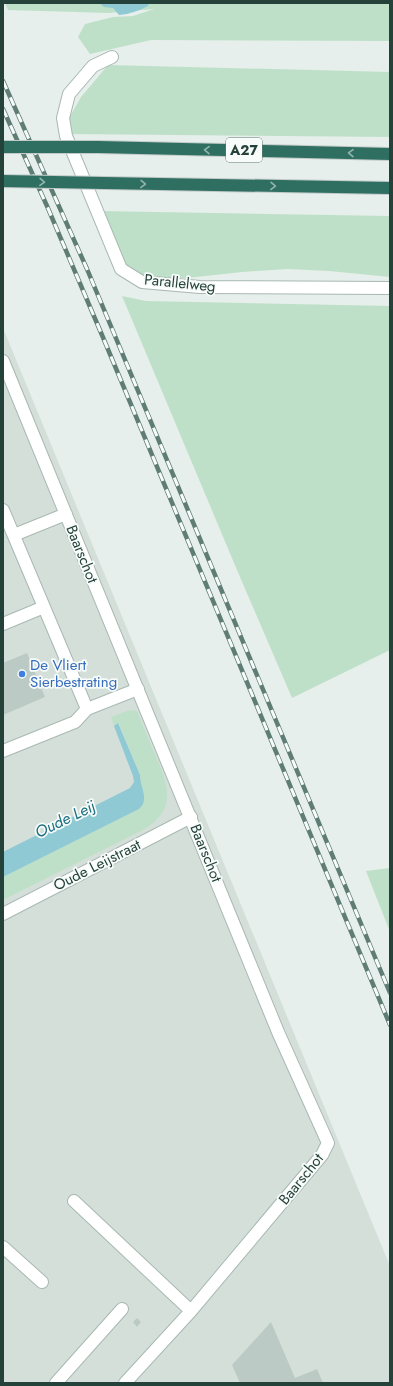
<svg xmlns="http://www.w3.org/2000/svg" width="393" height="1386" font-family="Jost,sans-serif">
	<style>
		.built { fill: #d4dfda }
		.green { fill: #bfe0c8 }
		.water { fill: #8ec9d4 }
		.building { fill: #bbcac4 }
		.lines { fill: none; stroke-linecap: round; stroke-linejoin: round }
		.minor-casing { stroke: #a8b8b2; stroke-width: 14 }
		.highway-casing { stroke: #c2cac8; stroke-width: 14 }
		.minor { stroke: #fff; stroke-width: 12 }
		.highway { stroke: #2f6f62; stroke-width: 12 }
		.rail-casing { stroke: #5f7d75; stroke-width: 4.5 }
		.rail { stroke: #f7fbf9; stroke-width: 3; stroke-dasharray: 9; stroke-linecap: butt }
		.highway-bridge-casing { stroke: #c2cac8; stroke-width: 14; stroke-linecap: butt }
		.highway-bridge { stroke: #2f6f62; stroke-width: 12 }
		.oneway { stroke: #93b5ae }
		.shop-dot { fill: #3f7fe0; stroke: #f7fbf9; stroke-width: 1.5 }
		.labels { text-anchor: middle; dominant-baseline: central; stroke-width: 3.5; stroke-linejoin: round; paint-order: stroke }
		.shield { fill: #f7fbf9; stroke: #637a73; stroke-width: 1 }
		.shield-label { font-size: 14px; font-weight: bold; fill: #24423a }
		.street-label { font-size: 15px; fill: #24423a; stroke: #f7fbf9 }
		.shop-label { font-size: 15px; fill: #366cbe; stroke: #f7fbf9; text-anchor: start }
		.water-label { font-size: 16px; font-style: italic; fill: #1c6f80; stroke: #f7fbf9 }
	</style>
	<rect width="100%" height="100%" fill="#e6efeb"/>
	<path class="built" d="M3,328l387,938v117h-387z"/>
	<path class="green" d="M5,3h385v38l-239,-1 -61,14 -12,-17 7,-13 28,-7 20,-1 21,-7 -46,4 -100,-3z
		M108,65l282,7v65l-323,-3 -3,-7 17,-30z
		M99,211l291,5v61l-61,-6 -42,-2 -45,3 -55,6 -59,-1z
		M122,296l24,5 244,5v344l-98,48 -55,-128z
		M130,710l7,1c6,14 11,28 17,41 13,30 25,55 -9,77l-142,71v-23l136,-68 3,-3 -2,-31 -21,-51 -1,-1 -4,3 -3,-9z
		M390,868v64l-24,-61z"/>
	<path class="water" d="M99,3h50l-1,3c-10,5 -18,8 -29,9l-6,-7 -9,-1z
		M118,723l22,52c0,13 10,24 -1,34l-136,68v-25l127,-64 4,-6 -1,-6 -19,-50z"/>
	<path class="building" d="M27,653l18,44 -42,18v-52z
		M137,1318l4,4 -4,5 -4,-5z
		M271,1322l24,56 22,-9 6,14h-83l-8,-18z"/>
	<g class="lines">
		<defs>
			<path id="minor" d="M112,57l-19,9 -24,28 -6,24 3,18 55,133 21,13 58,5 190,1
				M3,361l275,671 50,111 -6,12 -131,156 -66,72
				M3,510l84,199
				M14,535l52,-21
				M3,624l41,-17
				M3,751l72,-29 12,-13 51,-20
				M3,914l188,-97
				M74,1201l117,110
				M3,1247l39,35
				M56,1383l66,-74"/>
			<path id="highway" d="M98,147l292,7
				M104,183l286,5"/>
		</defs>
		<use href="#minor" class="minor-casing"/>
		<use href="#highway" class="highway-casing"/>
		<use href="#minor" class="minor"/>
		<use href="#highway" class="highway"/>
		<defs>
			<path id="rail" d="M3,81l84,188 303,724
				M3,109l44,97 55,129 288,690"/>
		</defs>
		<use href="#rail" class="rail-casing"/>
		<use href="#rail" class="rail"/>
		<defs>
			<path id="highway-bridge" d="M3,147h95
				M3,181l101,2"/>
		</defs>
		<use href="#highway-bridge" class="highway-bridge-casing"/>
		<use href="#highway-bridge" class="highway-bridge"/>
	</g>
	<defs><path id="oneway-chevron" d="M-2-3.5L2.5 0L-2 3.5" fill="none" stroke-width="1.6" stroke-linecap="round" stroke-linejoin="round"/></defs>
	<g class="oneway">
		<use href="#oneway-chevron" transform="translate(207 150) rotate(-179)"/>
		<use href="#oneway-chevron" transform="translate(351 153) rotate(-179)"/>
		<use href="#oneway-chevron" transform="translate(42 182) rotate(1)"/>
		<use href="#oneway-chevron" transform="translate(143 184) rotate(1)"/>
		<use href="#oneway-chevron" transform="translate(273 186) rotate(1)"/>
	</g>
	<circle class="shop-dot" cx="22" cy="674" r="4"/>
	<g class="labels">
		<rect class="shield" x="226" y="138" width="36" height="24" rx="3"/>
		<g class="shield-label">
			<text x="244" y="150">A27</text>
		</g>
		<g class="street-label">
			<text transform="translate(180 283) rotate(6)">Parallelweg</text>
			<text transform="translate(82 554) rotate(68)">Baarschot</text>
			<text transform="translate(206 853) rotate(68)">Baarschot</text>
			<text transform="translate(97 865) rotate(-27)">Oude Leijstraat</text>
			<text transform="translate(301 1179) rotate(-51)">Baarschot</text>
		</g>
		<g class="shop-label">
			<text x="30" y="665">De Vliert<tspan x="30" dy="17">Sierbestrating</tspan></text>
		</g>
		<g class="water-label">
			<text transform="translate(65 819) rotate(-26)">Oude Leij</text>
		</g>
	</g>
	<rect width="393" height="1386" fill="none" stroke="#24423a" stroke-width="8"/>
</svg>
